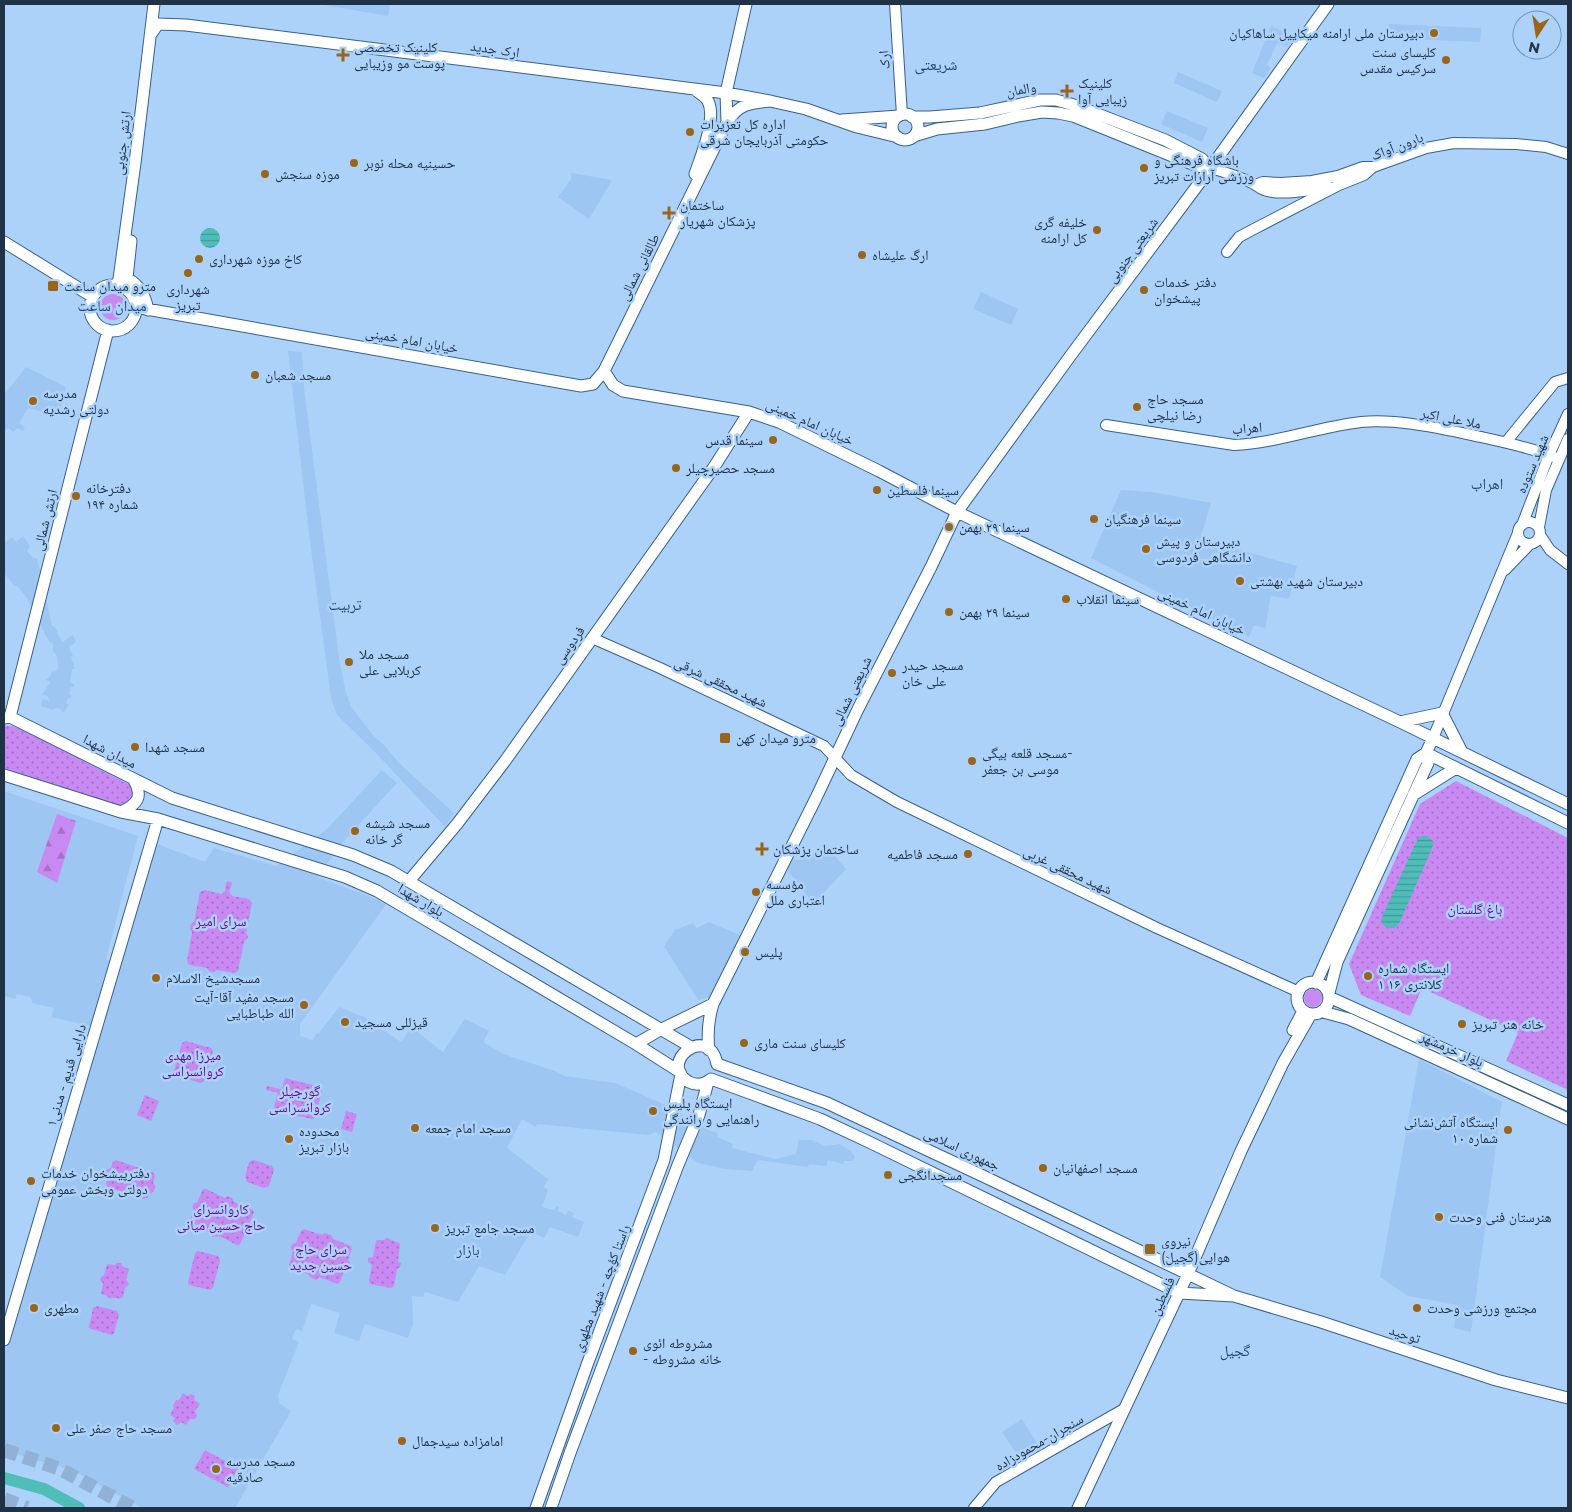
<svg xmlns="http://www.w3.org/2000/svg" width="1572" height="1512" font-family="Montserrat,'Noto Naskh Arabic',sans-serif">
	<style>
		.built { fill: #9dc6f2 }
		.green { fill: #c989f2 }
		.forest { fill: url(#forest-firs) }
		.park { fill: url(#park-dots) }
		.water { fill: url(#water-rules) }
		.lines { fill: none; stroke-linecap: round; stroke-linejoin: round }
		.river { stroke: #50bdb8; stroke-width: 12 }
		.highway-tunnel { stroke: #91b2d6; stroke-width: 14; stroke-dasharray: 14 7; stroke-linecap: butt }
		.secondary-casing { stroke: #36608d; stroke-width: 12 }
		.primary-casing { stroke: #36608d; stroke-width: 13 }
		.secondary { stroke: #fff; stroke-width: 10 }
		.primary { stroke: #fff; stroke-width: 11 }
		.poi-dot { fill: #99651b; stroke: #add2fa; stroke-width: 2 }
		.labels { text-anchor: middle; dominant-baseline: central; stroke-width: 5; stroke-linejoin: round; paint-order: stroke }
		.poi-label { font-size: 14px; fill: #203246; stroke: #add2fa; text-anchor: start }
		.street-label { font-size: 14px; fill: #203246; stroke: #add2fa }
		.park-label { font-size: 14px; fill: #690793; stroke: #add2fa }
		.neighbourhood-label { font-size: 15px; fill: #1d4873; stroke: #add2fa }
	</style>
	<defs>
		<pattern id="forest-firs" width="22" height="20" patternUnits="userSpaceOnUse" patternTransform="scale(1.25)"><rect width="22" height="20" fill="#c989f2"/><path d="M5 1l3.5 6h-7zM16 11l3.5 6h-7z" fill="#a371c6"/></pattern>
		<pattern id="park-dots" width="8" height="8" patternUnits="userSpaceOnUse" patternTransform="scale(1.25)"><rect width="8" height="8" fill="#c989f2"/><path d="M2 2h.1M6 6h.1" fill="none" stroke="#a371c6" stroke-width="1.8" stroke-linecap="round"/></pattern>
		<pattern id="water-rules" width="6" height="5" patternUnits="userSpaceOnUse" patternTransform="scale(1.25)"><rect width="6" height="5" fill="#50bdb8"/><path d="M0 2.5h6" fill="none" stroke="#429a97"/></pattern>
	</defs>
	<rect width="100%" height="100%" fill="#add2fa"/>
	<path class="built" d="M318,4h72l-2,12z
		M1389,24l92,4 -1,14 -93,-4z
		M1271,26l23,10 -7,10 -10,-3 -10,22 4,3 -7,10 -12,-5z
		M1178,72l44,19 -5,11 -43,-19z
		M1167,111l41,17 -6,14 -41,-18z
		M571,173l41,7 -23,39 -31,-22 13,-18z
		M981,292l37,17 -7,16 -38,-16z
		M288,351l14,1 2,36 24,186 11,83 7,37 6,14 20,26 14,13 13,16 55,50 -9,14 -70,-75 -38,-37 -6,-17 -22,-164z
		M26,367l40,20 -8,29 -30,-8 -9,15 6,4 -2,4 -6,-3 -3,4 -6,-4 -4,4v-37z
		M1121,490l31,2 59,11 -11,36 97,27 -8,33 -18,-3 -6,32 -11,-3 -5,12 -70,-34 -88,-45z
		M23,536l7,10 -3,5 7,8 3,-1 15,68 3,1 7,15 11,-7 3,7 -7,5 4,9 -2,1 4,12h-3l-2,13 5,3 -2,2h-2l-2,7 3,2 -3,3 -1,-1 -2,5 3,2 -5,8 -4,-4 -4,-1 -3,2 -12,-4 1,-7 7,2 -1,-5 -6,-1 8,-13 -4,-2 5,-5v-3l6,-1 1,-5 -1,-10 -4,-5v-7l-5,-4 -21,-42 -9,-11 -4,-2 -10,-12v-33l2,2 6,-5 4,5z
		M382,770l15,13 -54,59 -26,35 70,26 -87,121v12l13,4 3,-6 3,-1 20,-26 25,10 37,25 10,-15 32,25 22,-33 24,12 -6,11 20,12 52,17 9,5 51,7 55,24 38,23 10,3 -1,4 16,7 -1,4 43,11 21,-5 3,-14h13l13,6 15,-2 12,8 3,5 -3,4h-8l-1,3 -15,-4 -2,6 -17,-2 -1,3 -49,-7 -2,1 -5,10 -27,-2 -27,-6 -42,-31 -8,3 -111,-11 -1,3 -14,-8 -15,29 41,31 -4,8 4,3 -6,17 12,3 2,-4 3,1 -1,4 8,4 2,-4 6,2 -2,4 12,5 -6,15 -28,-10 -6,11 -13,-7 -26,44 -26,-9 -21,36 -33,-10 -2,5 -11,-1 1,28 -5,14 -43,-14 -6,17 -25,-8 6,-20 -29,-9 -9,27 -6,-2 -4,10 7,3 -21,53 2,9 11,7 -56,97h-93l-68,-37 -49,-14 -21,-9v-92l95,-328 -48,-11 3,-9 -22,-5 -1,-6 -14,-3 -2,5 -11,-3v-205l134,45 -32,123 13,5 38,-120 48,18 9,-14 62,18 50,-36z
		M829,849l17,20 -33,35 -26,-35 4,-10 10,1z
		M709,922l33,14 -31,61 -13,3 -34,-54 11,-16 18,-7 4,5z
		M1419,1059l83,43 -31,230 -17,-4 3,-23 -49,-9 -28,-19z
		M1022,1419l20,32 -20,11 -20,-30z"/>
	<path class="green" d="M100 307a13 13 0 1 1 26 0a13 13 0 1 1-26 0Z
		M1304 998a9 9 0 1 1 18 0a9 9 0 1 1-18 0Z"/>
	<path class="forest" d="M57,814l19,7 -19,62 -20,-11z"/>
	<path class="park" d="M4,726h8l11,4 109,56 2,9 -4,9 -8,3 -118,-39z
		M1456,781l112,57v252l-62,-29 12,-28 -96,-45 -12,28 -49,-21 -12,-31 71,-160z
		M228,881l3,1 1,2 -3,8 3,4 17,3 3,4 -6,30 2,3 -1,3 -3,3 -6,29 -3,2 -18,-3 -3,2 -5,-1 -2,-3 -18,-3 -2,-4 5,-29 -2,-3 1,-5 3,-2 6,-30 4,-2 18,4 3,-3 1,-8z
		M186,1041l25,7 2,3 -9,30 -4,2 -24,-8 -2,-4 8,-28z
		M285,1078l35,9 2,4 -7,27 -3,1 -35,-8 -3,-4 4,-14 -12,-3 1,-4 12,3h3z
		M145,1095l14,6 -8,20 -14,-6z
		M346,1111l11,3 -5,18 -11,-3z
		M116,1160l38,13 1,4 -2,6 3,4 -3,5 -3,1 -2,4 -4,2 -37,-12 -1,-4 2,-5 -3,-5 1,-3 5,-2 2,-6z
		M254,1160l18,6 2,4 -5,16 -5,2 -17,-6 -2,-5 4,-15z
		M203,1189h3l19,9 3,-2 4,2 2,4 19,8 1,2 -5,12 1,3 -2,4 -2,1 -6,12 -3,1 -18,-9 -6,1 -4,-4 -19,-9 -1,-2 5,-12 -2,-3 2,-4h3z
		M304,1229l18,6 3,-2 6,2 2,4 18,7 1,2 -4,12 2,3 -2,4c-6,4 -5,12 -10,17l-19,-7 -3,3 -6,-3 -2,-3 -18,-7 -1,-2 4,-13 -2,-4 1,-4 4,-1 5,-12z
		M387,1238l12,5 1,2 -2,16 3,2 -1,4 -3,2 -3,17 -3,2 -21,-4 -1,-3 3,-16 -4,-3v-4l5,-1 3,-16 1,-1h7z
		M198,1251l20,5 2,4 -7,28 -3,2 -21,-5 -1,-3 7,-29z
		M117,1263h4l1,3 7,3 -3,11 3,4 -4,4 -2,9 -3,2c-4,-2 -7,0 -11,-1l-2,-2 -6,-2 2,-11 -3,-3 1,-3 3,-2 3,-11 8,1z
		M97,1306l20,5 2,4 -5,18 -2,2 -21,-6 -2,-2 4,-19z
		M183,1393l5,3 3,-2 4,2 -1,4 6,4 -5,7 2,5 -2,3h-5l-4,6 -5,-3 -4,3 -4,-4 2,-3 -5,-3 4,-7 -1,-3 3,-5h3z
		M205,1450l33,18 -10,19 -34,-18z"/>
	<path class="water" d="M200 238a10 10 0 1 1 20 0a10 10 0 1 1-20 0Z
		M1422,836h5l6,5v5l-34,78 -5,4 -9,-1 -4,-6 1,-4 36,-79z"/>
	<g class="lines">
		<path class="river" d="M4,1478l40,11 35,19"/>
		<path class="highway-tunnel" d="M4,1450l56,19 73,39
			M4,1499l23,9"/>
		<defs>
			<path id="secondary" d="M895,4l7,111
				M1210,168c15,4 31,9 44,16 4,2 6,5 10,6 16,6 48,0 65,-3
				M1255,185l8,-3 18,1 31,-2 26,-5 25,-9h10
				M1227,252l12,-15 15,-8 85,-44 25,-10 9,-8 53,-19 28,-5 62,1 30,3 22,7
				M1106,425l128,20c43,-2 84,-18 127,-23 36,-3 72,5 106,12 31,7 63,13 92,25
				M1506,442l49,-60 13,-4
				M1518 533a11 11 0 1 1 22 0a11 11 0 1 1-22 0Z
				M1522,525l27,-70 19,-41
				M1539,527l7,-37 22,-51
				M1540,535l10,15 18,14
				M1505,570l25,-26
				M592,638l68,30 164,78 27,29 46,27 260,126 142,64
				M1433,738l85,-205
				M974,1508l22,-26 128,-73"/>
			<path id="primary" d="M151,34l7,-10 28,1 540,68 44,8 36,8 51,18 41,10
				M892 127a13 13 0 1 1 26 0a13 13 0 1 1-26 0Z
				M912,117h18l50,-4 60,-13h16l18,5 91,35 37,19 8,9
				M842,120l57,-4
				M727,122l-1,-29 20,-89
				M914,136l23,-7 48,-5 33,-8 24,-4 16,1 15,3 124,50 13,2
				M695,174c6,-18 22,-55 13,-73 -2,-4 -7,-7 -11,-10
				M131,241l-4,37c13,8 18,17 21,32
				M4,242l89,55
				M90 308a23 23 0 1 1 46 0a23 23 0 1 1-46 0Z
				M118,286l17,-123 19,-159
				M135,307l446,79 12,-2 11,-13 123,-249c12,-18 22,-19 43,-21
				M604,371l9,14 10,6 126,21 30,10 100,49 78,41 443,210 168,82
				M10,717l98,-387
				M4,718l6,-1 162,81 181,57 38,16 300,176
				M1400,722l42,-9 20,39
				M1426,753l142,70
				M4,775l117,37 37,7 187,58 32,14 259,153 44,28
				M1413,795l43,-27
				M121,812c17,-8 22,-15 13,-32
				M409,881l48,-57 48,-63 209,-294 35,-55
				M1297 998a16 16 0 1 1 32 0a16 16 0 1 1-32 0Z
				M1316,983l101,-224 9,-6
				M1329,993l8,-31 91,-199 -2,-10 7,-15
				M1329,997l239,108
				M1323,1012l26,7 219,100
				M1293,1030l10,-19
				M636,1044l24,-14 53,-26
				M709,1050c-2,-17 -1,-30 4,-46l103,-206 42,-89 73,-142 26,-55 114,-157 138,-185 119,-166
				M1234,1296l-55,-3 -310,-151 -49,-23 -109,-40c-6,5 -14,7 -22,3 -33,-19 20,-60 28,-18l110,39 156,73 251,120 87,26 175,58 72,18
				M4,1340l154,-521
				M536,1508l51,-143 77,-205 17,-86
				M551,1508l19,-55 108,-288 21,-50 9,-33
				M1078,1508l110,-234 53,-123 42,-88 28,-49"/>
		</defs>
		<use href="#secondary" class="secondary-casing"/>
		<use href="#primary" class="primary-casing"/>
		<use href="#secondary" class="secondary"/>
		<use href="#primary" class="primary"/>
	</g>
	<g class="poi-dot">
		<circle cx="1434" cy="33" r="5"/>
		<path d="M340.5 47.5h5v5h5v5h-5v5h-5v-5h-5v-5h5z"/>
		<circle cx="1446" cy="60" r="5"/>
		<path d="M1064.5 83.5h5v5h5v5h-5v5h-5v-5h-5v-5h5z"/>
		<circle cx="690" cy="132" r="5"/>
		<circle cx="354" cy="163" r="5"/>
		<circle cx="1144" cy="168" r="5"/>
		<circle cx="265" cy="174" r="5"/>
		<path d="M666.5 205.5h5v5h5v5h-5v5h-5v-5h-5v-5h5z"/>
		<circle cx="1097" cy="230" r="5"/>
		<circle cx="862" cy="255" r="5"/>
		<circle cx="199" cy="259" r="5"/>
		<circle cx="188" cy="273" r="5"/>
		<rect x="47" y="280" width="12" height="12" rx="2.5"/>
		<circle cx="1144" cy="290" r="5"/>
		<circle cx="255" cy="375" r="5"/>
		<circle cx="33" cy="401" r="5"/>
		<circle cx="1137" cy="407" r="5"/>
		<circle cx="773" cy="440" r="5"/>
		<circle cx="676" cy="468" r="5"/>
		<circle cx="877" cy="490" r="5"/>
		<circle cx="76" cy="496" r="5"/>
		<circle cx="1094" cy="519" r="5"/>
		<circle cx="949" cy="527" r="5"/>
		<circle cx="1146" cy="549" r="5"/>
		<circle cx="1240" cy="581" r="5"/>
		<circle cx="1066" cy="599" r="5"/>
		<circle cx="949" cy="612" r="5"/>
		<circle cx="349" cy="662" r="5"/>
		<circle cx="892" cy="673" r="5"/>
		<rect x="719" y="732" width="12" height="12" rx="2.5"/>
		<circle cx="135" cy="747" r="5"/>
		<circle cx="972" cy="761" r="5"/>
		<circle cx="355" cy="831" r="5"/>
		<path d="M759.5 841.5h5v5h5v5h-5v5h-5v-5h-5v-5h5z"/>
		<circle cx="968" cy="854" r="5"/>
		<circle cx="756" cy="892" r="5"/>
		<circle cx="745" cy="952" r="5"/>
		<circle cx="1368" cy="976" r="5"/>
		<circle cx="156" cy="978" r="5"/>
		<circle cx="304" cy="1005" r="5"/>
		<circle cx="345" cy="1022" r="5"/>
		<circle cx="1462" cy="1024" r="5"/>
		<circle cx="744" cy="1043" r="5"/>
		<circle cx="653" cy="1111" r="5"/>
		<circle cx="415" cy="1128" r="5"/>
		<circle cx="1508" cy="1130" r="5"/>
		<circle cx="289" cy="1139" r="5"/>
		<circle cx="1043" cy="1168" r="5"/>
		<circle cx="888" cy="1175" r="5"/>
		<circle cx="31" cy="1181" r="5"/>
		<circle cx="1439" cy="1217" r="5"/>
		<circle cx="435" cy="1228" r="5"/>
		<rect x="1144" y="1243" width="12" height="12" rx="2.5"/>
		<circle cx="34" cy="1308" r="5"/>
		<circle cx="1417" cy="1308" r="5"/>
		<circle cx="633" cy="1351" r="5"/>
		<circle cx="56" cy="1428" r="5"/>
		<circle cx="402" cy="1441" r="5"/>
		<circle cx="216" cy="1469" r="5"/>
	</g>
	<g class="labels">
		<g class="poi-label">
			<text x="1424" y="33" text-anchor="end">دبیرستان ملی ارامنه میکاییل ساهاکیان</text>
			<text x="354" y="47">کلینیک تخصصی<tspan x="354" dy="16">پوست مو وزیبایی</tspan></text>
			<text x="1436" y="52" text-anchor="end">کلیسای سنت<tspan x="1436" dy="16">سرکیس مقدس</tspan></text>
			<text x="1078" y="83">کلینیک<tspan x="1078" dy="16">زیبایی آوا</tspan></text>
			<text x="700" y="124">اداره کل تعزیرات<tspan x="700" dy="16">حکومتی آذربایجان شرقی</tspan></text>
			<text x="1154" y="160">باشگاه فرهنگی و<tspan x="1154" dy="16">ورزشی آرارات تبریز</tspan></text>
			<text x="364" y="163">حسینیه محله نوبر</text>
			<text x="275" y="174">موزه سنجش</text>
			<text x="680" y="205">ساختمان<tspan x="680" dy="16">پزشکان شهریار</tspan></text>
			<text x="1087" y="222" text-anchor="end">خلیفه گری<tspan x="1087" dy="16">کل ارامنه</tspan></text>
			<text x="872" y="255">ارگ علیشاه</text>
			<text x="209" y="259">کاخ موزه شهرداری</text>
			<text x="1154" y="282">دفتر خدمات<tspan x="1154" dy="16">پیشخوان</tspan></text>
			<text x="64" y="286">مترو میدان ساعت</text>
			<text x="188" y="289" text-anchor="middle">شهرداری<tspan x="188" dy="16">تبریز</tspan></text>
			<text x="265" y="375">مسجد شعبان</text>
			<text x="43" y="393">مدرسه<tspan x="43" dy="16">دولتی رشدیه</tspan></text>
			<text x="1147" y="399">مسجد حاج<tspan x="1147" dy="16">رضا نیلچی</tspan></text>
			<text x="763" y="440" text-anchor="end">سینما قدس</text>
			<text x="686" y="468">مسجد حصیرچیلر</text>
			<text x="86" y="488">دفترخانه<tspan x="86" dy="16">شماره ۱۹۴</tspan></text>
			<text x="887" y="490">سینما فلسطین</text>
			<text x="1104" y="519">سینما فرهنگیان</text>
			<text x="959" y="527">سینما ٢٩ بهمن</text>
			<text x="1156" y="541">دبیرستان و پیش<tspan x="1156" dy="16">دانشگاهی فردوسی</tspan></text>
			<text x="1250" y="581">دبیرستان شهید بهشتی</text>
			<text x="1076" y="599">سینما انقلاب</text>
			<text x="959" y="612">سینما ۲۹ بهمن</text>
			<text x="359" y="654">مسجد ملا<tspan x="359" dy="16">کربلایی علی</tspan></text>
			<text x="902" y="665">مسجد حیدر<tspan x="902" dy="16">علی خان</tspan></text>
			<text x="736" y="738">مترو میدان کهن</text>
			<text x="145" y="747">مسجد شهدا</text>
			<text x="982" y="753">مسجد قلعه بیگی-<tspan x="982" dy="16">موسی بن جعفر</tspan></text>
			<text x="365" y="823">مسجد شیشه<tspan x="365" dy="16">گر خانه</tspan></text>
			<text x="773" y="849">ساختمان پزشکان</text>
			<text x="958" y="854" text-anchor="end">مسجد فاطمیه</text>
			<text x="766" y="884">مؤسسه<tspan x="766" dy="16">اعتباری ملل</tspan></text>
			<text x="755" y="952">پلیس</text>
			<text x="1378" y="968">ایستگاه شماره<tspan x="1378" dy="16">۱ کلانتری ۱۶</tspan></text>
			<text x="166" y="978">مسجدشیخ الاسلام</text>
			<text x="294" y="997" text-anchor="end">مسجد مفید آقا-آیت<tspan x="294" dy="16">الله طباطبایی</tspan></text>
			<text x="355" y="1022">قیزللی مسجید</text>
			<text x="1472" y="1024">خانه هنر تبریز</text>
			<text x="754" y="1043">کلیسای سنت ماری</text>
			<text x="663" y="1103">ایستگاه پلیس<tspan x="663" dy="16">راهنمایی و رانندگی</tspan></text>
			<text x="1498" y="1122" text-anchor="end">ایستگاه آتش‌نشانی<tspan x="1498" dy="16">شماره ۱۰</tspan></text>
			<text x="425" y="1128">مسجد امام جمعه</text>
			<text x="299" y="1131">محدوده<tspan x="299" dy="16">بازار تبریز</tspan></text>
			<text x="1053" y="1168">مسجد اصفهانیان</text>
			<text x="41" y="1173">دفترپیشخوان خدمات<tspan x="41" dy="16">دولتی وبخش عمومی</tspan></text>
			<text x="898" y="1175">مسجدانگجی</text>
			<text x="1449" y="1217">هنرستان فنی وحدت</text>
			<text x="445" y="1228">مسجد جامع تبریز</text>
			<text x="1161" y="1241">نیروی<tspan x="1161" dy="16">هوایی(گجیل)</tspan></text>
			<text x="44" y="1308">مطهری</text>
			<text x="1427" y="1308">مجتمع ورزشی وحدت</text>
			<text x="643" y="1343">مشروطه ائوی<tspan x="643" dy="16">- خانه مشروطه</tspan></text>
			<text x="66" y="1428">مسجد حاج صفر علی</text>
			<text x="412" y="1441">امامزاده سیدجمال</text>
			<text x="226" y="1461">مسجد مدرسه<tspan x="226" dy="16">صادقیه</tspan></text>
		</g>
		<g class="street-label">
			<text transform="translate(495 49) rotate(8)">ارک جدید</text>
			<text transform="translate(884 60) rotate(-94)">ارک</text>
			<text transform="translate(1021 89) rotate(-10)">والمان</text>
			<text transform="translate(122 143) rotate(-83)">ارتش جنوبی</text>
			<text transform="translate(1397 146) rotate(-21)">بارون آواک</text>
			<text transform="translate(1132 250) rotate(-54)">شریعتی جنوبی</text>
			<text transform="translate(639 267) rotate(-63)">طالقانی شمالی</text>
			<text transform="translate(412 340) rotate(10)">خیابان امام خمینی</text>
			<text transform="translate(1451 418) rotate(11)">ملا علی اکبر</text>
			<text transform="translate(810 422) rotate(24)">خیابان امام خمینی</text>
			<text transform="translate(1247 428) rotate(-5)">اهراب</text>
			<text transform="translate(1532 464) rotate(-67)">شهید ستوده</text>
			<text transform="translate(45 520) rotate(-76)">ارتش شمالی</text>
			<text transform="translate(1202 611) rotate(25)">خیابان امام خمینی</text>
			<text transform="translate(569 645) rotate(-55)">فردوسی</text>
			<text transform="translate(721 682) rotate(25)">شهید محققی شرقی</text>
			<text transform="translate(851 691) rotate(-64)">شریعتی شمالی</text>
			<text transform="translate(110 751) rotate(27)">میدان شهدا</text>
			<text transform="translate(1068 870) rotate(25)">شهید محققی غربی</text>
			<text transform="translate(421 900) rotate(31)">بلوار شهدا</text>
			<text transform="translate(1452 1049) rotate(24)">بلوار خرمشهر</text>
			<text transform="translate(66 1075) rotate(-73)">دارایی قدیم - مدنی۱</text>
			<text transform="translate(962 1149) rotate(25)">جمهوری اسلامی</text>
			<text transform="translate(601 1288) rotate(-69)">راستا کؤچه - شهید مطهری</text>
			<text transform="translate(1162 1296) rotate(-65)">فلسطین</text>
			<text transform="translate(1405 1334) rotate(18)">توحید</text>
			<text transform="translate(1039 1442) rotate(-30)">سنجران-محمودزاده</text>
		</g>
		<g class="park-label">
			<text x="1475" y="909">باغ گلستان</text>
			<text x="221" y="921">سرای امیر</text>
			<text x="193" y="1055">میرزا مهدی<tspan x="193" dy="16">کروانسراسی</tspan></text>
			<text x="300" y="1091">گورجیلر<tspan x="300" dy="16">کروانسراسی</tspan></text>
			<text x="221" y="1209">کاروانسرای<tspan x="221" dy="16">حاج حسین میانی</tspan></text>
			<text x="321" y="1249">سرای حاج<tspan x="321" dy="16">حسین جدید</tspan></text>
		</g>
		<g class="neighbourhood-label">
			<text x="936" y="64">شریعتی</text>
			<text x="112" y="305">میدان ساعت</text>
			<text x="1487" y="483">اهراب</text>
			<text x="345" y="604">تربیت</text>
			<text x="468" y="1249">بازار</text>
			<text x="1235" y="1350">گجیل</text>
		</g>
	</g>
	<rect width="1572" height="1512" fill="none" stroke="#203246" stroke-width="10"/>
	<g transform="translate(1537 35) rotate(192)"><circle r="24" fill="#add2fa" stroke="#7592b2"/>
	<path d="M0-4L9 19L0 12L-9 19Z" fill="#99651b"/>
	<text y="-8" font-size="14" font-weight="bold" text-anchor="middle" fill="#203246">N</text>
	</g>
</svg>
